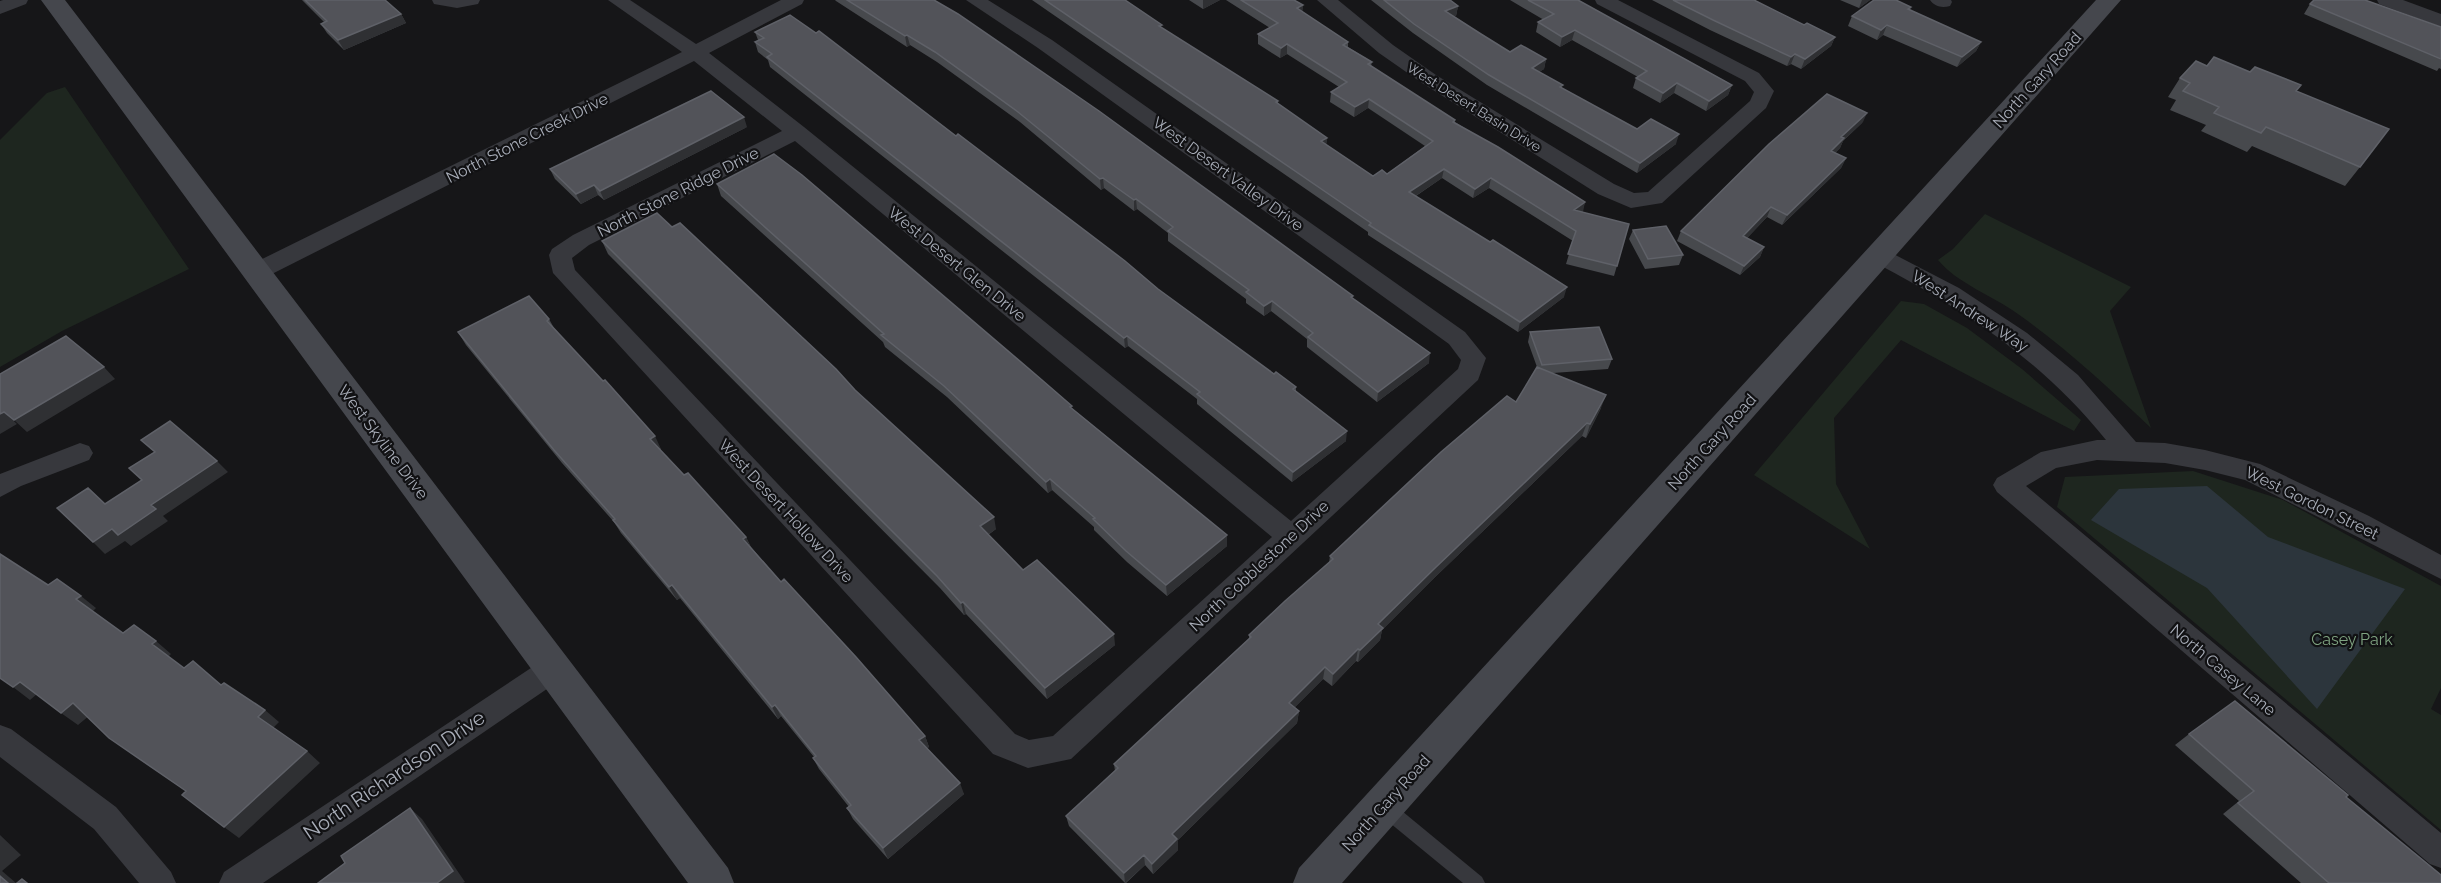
<svg xmlns="http://www.w3.org/2000/svg" width="2441" height="883" font-family="Raleway,sans-serif">
	<style>
		.green { fill: #1e261f }
		.water { fill: #2c353c }
		.lines { fill: none; stroke-linecap: round; stroke-linejoin: round }
		.lane { fill: #37383d; fill-rule: evenodd }
		.street { fill: #37383d; fill-rule: evenodd }
		.secondary { fill: #45474d; fill-rule: evenodd }
		.wall { fill: #47494d }
		.shaded-wall { fill: #2f3033 }
		.building { fill: #525359; stroke: #5f6168; stroke-width: 1.5 }
		.labels { text-anchor: middle; dominant-baseline: central; stroke-width: 4.5; stroke-linejoin: round; paint-order: stroke }
		.far-street-label { font-size: 14px; fill: #a8adb8; stroke: #111113 }
		.street-label { font-size: 16px; fill: #a8adb8; stroke: #111113 }
		.park-label { font-size: 16px; fill: #7fa381; stroke: #111113 }
		.near-street-label { font-size: 20px; fill: #a8adb8; stroke: #111113 }
	</style>
	<rect width="100%" height="100%" fill="#161618"/>
	<path class="green" d="M65,87l124,182 -127,62 -62,36v-227l47,-47z
		M1985,214l146,73 -21,24 41,117c-43,-41 -85,-80 -133,-114 -26,-19 -60,-30 -80,-54l15,-11z
		M1901,301l23,3 43,24 55,41 59,51 -7,11 -173,-91 -67,78 2,66 34,65 -116,-74z
		M2193,471l90,29 158,86v102l-10,21 10,6v115l-384,-323 8,-30z"/>
	<path class="water" d="M2207,486l61,51 137,52 -88,120 -110,-121 -116,-68 28,-31z"/>
	<g class="lines">
		<path class="lane" d="M1385,800l6,2 91,75 3,6h-22l-84,-69 -2,-6 2,-6z"/>
		<path class="street" d="M3,0h25l-2,4 -26,10v-13z
			M432,0h48l-2,4 -21,4 -23,-4z
			M608,0h22l66,44 85,-44h23l-2,4 -93,49 95,74 487,394 167,-152 3,-9 -12,-16 -411,-296 -72,-48h22l64,40 413,292 21,26 -8,22 -407,379 -43,9 -35,-14 -440,-481 -4,-18 3,-6 21,-14 209,-104 -88,-70 -430,217 -8,2 -8,-2 -3,-6 3,-6 434,-214zM795,141l477,396 -219,199 -24,4 -14,-6 -440,-464 -3,-12 17,-13z
			M1317,0h21l55,45 43,30 178,109 20,9 14,-1 102,-91 4,-9 -9,-11 -148,-77 -2,-4h23l141,73 15,18 -8,17 -104,95 -31,5 -33,-14 -176,-111 -43,-30z
			M1930,0h21l1,2 -2,4c-8,2 -15,1 -20,-6z
			M2377,0h26l38,14v13l-62,-23z
			M1880,247l79,41 68,45 51,42 58,67 29,1 40,7 55,14 109,52 72,39v24l-196,-99 -40,-10 -40,-7 -68,-3 -41,8 -30,18 415,347v35l-11,-4 -433,-372 -4,-7 4,-7 44,-26 56,-12h9c-65,-81 -143,-131 -234,-179l-3,-6 3,-6z
			M80,443l9,3 4,7 -4,7 -68,26 -21,11v-23z
			M553,656l10,4 5,9 -5,9 -300,205h-44l5,-11 319,-212z
			M0,725l11,4 105,78 55,65 5,11h-37l-45,-54 -94,-72z"/>
		<path class="secondary" d="M41,0h24l663,868 6,15h-46z
			M2096,0h25l-779,883h-49l6,-15z"/>
	</g>
	<path class="wall" d="M302,0h83l16,14 5,9 -62,27 -17,-17 -6,-9 3,-2z
		M835,0h99l419,298 76,65 -52,39 -70,-55v-8l-36,-28 -7,5 -18,-13v-4l-78,-58v-8l-31,-24 -3,2 -30,-23 -3,2 -81,-68 -83,-60 -27,-17 -3,2 -71,-46z
		M1032,0h93l37,28 116,73v3l49,34 -1,7 47,31 14,-2 38,-28 -57,-38 -14,9 -24,-15 1,-10 8,-5 -52,-33 -7,4 -22,-14v-10l12,-6 -44,-28h68l9,5 -1,7 46,30v5l24,15 -1,4 84,54v2l130,80 -3,10 47,12 -15,52 -48,-12 7,-23 -84,-53 -16,10 -31,-20 -26,18 148,101 -46,35 -150,-97v-3z
		M1189,0h31l-17,9z
		M1371,0h79l8,6 -2,10h-2l27,18 29,18 36,7 -2,10 -5,3 23,16 75,41 39,15 -39,29 -150,-88 -74,-52z
		M1510,0h68l154,85 -4,10 -22,16 -32,-18 -14,10 -27,-15 3,-10 2,-1 -66,-37 -12,7 -24,-15 2,-10 6,-2z
		M1652,0h102l50,25 31,12 -4,9 -30,23 -10,-5 -4,2 -77,-36z
		M1840,0h30l-11,8z
		M2310,4l131,23v42l-2,-1 -2,3 -133,-57z
		M1911,7l-1,3 71,32 -5,9 -19,16 -74,-32 -6,5 -29,-14 4,-10z
		M755,32l403,257 116,85 22,13v4l50,50 -54,41 -95,-78v-5l-69,-53 -3,2 -355,-281 -2,-7 -10,-8 -3,-10 3,-2z
		M2207,66l90,26 63,75 -15,19 -93,-40 -5,6 -46,-21 5,-6 -36,-15 6,-10 -8,-3 12,-19z
		M1863,122l-20,19 -3,7 -5,5 11,5 -5,10 -59,57 -15,-8 -20,21 17,9 -4,10 -20,18 -63,-34 4,-10z
		M747,127l-143,73 -6,-5 -17,9 -26,-25 -5,-10z
		M717,184l356,225 154,126v11l-60,50 -40,-34 -33,-32v-3l-42,-37 -4,3 -101,-96 -62,-50 -2,-5 -162,-146z
		M672,227l183,163 141,139 -8,6 35,35 92,75 -68,54 -81,-85 -2,1 -24,-27 -332,-334 -6,-13z
		M1633,230l50,25 -4,10 -34,4 -16,-30z
		M549,319l5,9 107,121 -1,1 24,25 62,62 5,10 30,35 144,154 4,11 -2,1 37,46 -76,65 -35,-40 -6,-11 2,-1 -30,-38 -6,-11 1,-1 -33,-41 -3,3 -98,-121 -3,2 -56,-67 -7,-11 -52,-59 -96,-118 -8,-13z
		M1530,332l82,27 -4,10 -55,4 48,35 -15,30 -4,-2 -151,145 -49,49 -2,10 -22,22 -2,-1 -24,25 -9,-7 -29,29 5,3 -2,12 -119,117v10l-25,24 -8,-9 -19,18h-1l-56,-57 -3,-10 49,-45 -1,-7 135,-125v-4l80,-72 1,-7 186,-154 21,-35 -9,-25z
		M2189,734l157,63 95,86h-140l-78,-69 16,-13 -64,-56z"/>
	<path class="shaded-wall" d="M1203,0h17l-17,9z
		M1862,0h8l-11,8z
		M1303,5l-1,10 -5,-7z
		M1458,6l-2,10 -12,4 1,-9z
		M401,14l5,9 -62,27 -6,-10z
		M1887,25l-4,10 -6,5 4,-10z
		M1575,30l-3,10 -12,7 2,-10z
		M907,35l3,10 -3,2 -2,-11z
		M1835,37l-4,9 -30,23 4,-10z
		M1981,42l-5,9 -19,16 5,-10z
		M1287,44v10l-7,4 1,-10z
		M1795,54l-4,10 -4,2 4,-9z
		M1546,59l-2,10 -14,9 2,-10z
		M1677,83l-3,10 -14,10 3,-10z
		M1732,85l-4,10 -22,16 3,-10z
		M1369,99l-1,9 -14,9 1,-10z
		M1867,113l-4,9 -20,19 -3,7 -13,13 4,-10 10,-14z
		M744,117l3,10 -143,73 -4,-9z
		M1679,134l-3,10 -39,29 3,-10z
		M1327,138l-1,9 -5,-6z
		M1846,158l-5,10 -59,57 5,-10z
		M1444,169l-2,9 -34,23 1,-9z
		M1103,178l1,10 -3,2 -1,-11z
		M1491,178l-2,10 -16,10 2,-9z
		M594,185l4,10 -17,9 -5,-10z
		M1136,199l1,10 -3,2v-11z
		M1585,202l-2,10 -12,8 3,-10z
		M1771,207l-4,10 -27,29 3,-10z
		M1764,247l-4,10 -20,18 4,-9z
		M1567,287l-3,10 -46,35 2,-10z
		M1272,301l-1,10 -7,5v-10z
		M1127,336l1,10 -3,2 -1,-10z
		M1430,353l-1,10 -52,39 1,-10z
		M104,367l11,12 -88,53 -13,-12z
		M1606,395l-5,13 -15,30 4,-14z
		M4,412l13,12 -17,10v-20z
		M1587,423l-5,13 -151,145 -49,49 -2,10 -22,22 2,-12 18,-26 56,-55z
		M1347,431l-1,10 -54,41 1,-10z
		M655,436l6,13 -4,3 -7,-13z
		M217,461l11,11 -65,44 5,5 -37,25 -6,-5 -20,13 -12,-12z
		M1050,479l2,11 -4,3 -2,-11z
		M994,517l2,12 -13,9 -3,-12z
		M1227,535v11l-60,50 -1,-11z
		M746,537l6,13 -9,-11z
		M672,585l8,13 -3,2 -8,-13z
		M81,596l15,12 -4,4 -16,-13z
		M963,602l3,12 -2,1 -3,-12z
		M1114,634l1,11 -68,54 -2,-11z
		M156,641l15,13 -3,3 -16,-13z
		M1358,649l-2,12 -24,25 1,-12z
		M1325,667l-2,12 -35,35 1,-11z
		M20,682l17,12 -7,6 -17,-13z
		M73,703l17,12 -12,10 -17,-12z
		M775,705l6,11 -3,3 -6,-12z
		M265,710l14,12 -7,7 -14,-12z
		M1299,711l-2,12 -119,117v10l-25,24 -1,-10 20,-30z
		M925,736l4,11 -5,4 -5,-11z
		M307,751l13,12 -81,75 -15,-11z
		M960,783l4,11 -76,65 -5,-11z
		M410,808l12,11 43,63 -2,1h-26z
		M0,835l21,20 -19,16 14,12h-8l-8,-7z
		M1144,855l1,10 -20,18 -1,-10z"/>
	<path class="building" d="M305,0h80l16,14 -63,26 -17,-16 6,-3z
		M847,0h87l24,14 141,97 254,185 -2,1 79,56 -52,39 -70,-55 5,-4 -41,-32 -8,5 -18,-14 3,-2 -81,-59 5,-4 -37,-28 -2,1 -31,-22 -3,1 -82,-67 -83,-60 -28,-17 -2,1z
		M1045,0h80l37,25 -3,1 119,75 -2,1 51,36 -6,3 52,35 9,-6 5,4 46,-33 -64,-42 -14,8 -24,-15 16,-10 -60,-38 -6,4 -23,-14 20,-11 -37,-23h53l9,5 -6,3 51,34 -5,3 29,17 -4,2 87,56 -2,2 45,25 87,55 -11,8 55,14 -12,42 -49,-12 8,-23 -85,-53 -16,11 -31,-20 -35,23 81,50 3,-2 74,47 -47,35 -151,-97 2,-2z
		M1384,0h66l8,6 -13,5 36,23 29,18 11,-7 25,14 -14,9 31,17 -3,2 77,42 14,-10 28,15 -39,29 -151,-88 -75,-51z
		M1528,0h50l154,85 -23,16 -32,-18 -14,10 -27,-15 11,-7 -72,-41 -13,7 -24,-15 16,-8z
		M1673,0h81l50,25 3,-2 28,14 -30,22 -10,-5 -4,3 -78,-37z
		M1874,0h22l15,7 -3,2 73,33 -19,15 -75,-32 -6,5 -29,-14z
		M2314,0h51l76,27v32l-131,-55z
		M790,15l26,18 3,-2 137,105 2,-2 167,127 33,28 116,85 2,-2 20,15 -3,2 54,42 -54,41 -96,-78 3,-2 -73,-56 -3,2 -357,-281 5,-3 -17,-12 9,-4 -9,-6z
		M2214,57l36,15 5,-5 46,18 -5,6 93,38 -29,38 -94,-40 -5,6 -47,-20 5,-6 -36,-16 7,-8 -10,-5 16,-17 11,5z
		M711,91l33,26 -144,74 -6,-6 -18,9 -26,-25z
		M1827,94l40,19 -26,24 3,1 -13,13 15,7 -59,57 -16,-8 -28,29 21,11 -20,19 -63,-35 88,-87z
		M774,154l28,21 240,205 30,26 -2,1 157,128 -61,50 -40,-34 -33,-32 2,-1 -45,-39 -4,3 -102,-96 -63,-51 3,-1 -167,-150z
		M657,213l15,14 8,-4 156,146 19,21 139,127 -14,9 43,44 14,-10 77,74 -69,54 -82,-86 -2,1 -24,-27 -335,-335z
		M1666,226l17,29 -35,4 -15,-29z
		M529,296l20,23 -2,2 56,60 2,-1 50,56 -5,3 34,36 4,-2 58,64 -3,2 38,43 3,-3 72,78 69,79 -6,4 41,43 -77,65 -36,-40 4,-3 -38,-47 3,-2 -41,-51 -3,2 -100,-122 -3,2 -56,-67 2,-1 -61,-69 -96,-118z
		M1599,327l13,32 -70,6 -12,-33z
		M66,336l38,31 -90,53 -10,-8 -4,2v-40z
		M1537,367l69,28 -16,29 -3,-1 -153,146 -56,55 5,4 -23,22 -2,-1 -25,25 -8,-7 -36,36 10,8 -127,123 5,5 -25,25 -8,-9 -20,18 -58,-57 52,-48 -4,-4 137,-127 -2,-2 36,-34 48,-42 -3,-3 111,-104 66,-56 9,6z
		M170,421l47,40 -66,44 5,4 -38,26 -6,-6 -19,13 -36,-34 31,-20 17,16 37,-24 -13,-12 26,-16 -14,-12z
		M0,554l48,31 9,-6 24,17 -5,3 47,34 11,-8 22,16 -4,3 32,24 9,-7 28,24 3,-2 41,27 -7,7 49,34 -83,76 -42,-32 4,-4 -77,-53 -36,-35 -12,10 -41,-31 -7,5 -13,-9z
		M2235,701l113,94 -2,2 95,78v8h-112l-91,-80 16,-12 -65,-57z
		M410,808l43,63 -16,12h-119l27,-20 -4,-7z
		M0,876l8,7h-8z
		M22,879l5,4h-10z"/>
	<g class="labels">
		<g class="far-street-label">
			<text transform="translate(1474 107) rotate(32)">West Desert Basin Drive</text>
		</g>
		<g class="street-label">
			<text transform="translate(2037 80) rotate(-48)">North Gary Road</text>
			<text transform="translate(527 138) rotate(-27)">North Stone Creek Drive</text>
			<text transform="translate(1228 174) rotate(36)">West Desert Valley Drive</text>
			<text transform="translate(678 192) rotate(-27)">North Stone Ridge Drive</text>
			<text transform="translate(957 264) rotate(39)">West Desert Glen Drive</text>
			<text transform="translate(1970 311) rotate(33)">West Andrew Way</text>
			<text transform="translate(383 442) rotate(53)">West Skyline Drive</text>
			<text transform="translate(1712 442) rotate(-48)">North Gary Road</text>
			<text transform="translate(2312 503) rotate(26)">West Gordon Street</text>
			<text transform="translate(786 511) rotate(47)">West Desert Hollow Drive</text>
			<text transform="translate(1259 566) rotate(-43)">North Cobblestone Drive</text>
			<text transform="translate(2223 670) rotate(40)">North Casey Lane</text>
			<text transform="translate(1386 803) rotate(-48)">North Gary Road</text>
		</g>
		<g class="park-label">
			<text x="2352" y="639">Casey Park</text>
		</g>
		<g class="near-street-label">
			<text transform="translate(394 775) rotate(-34)">North Richardson Drive</text>
		</g>
	</g>
</svg>
